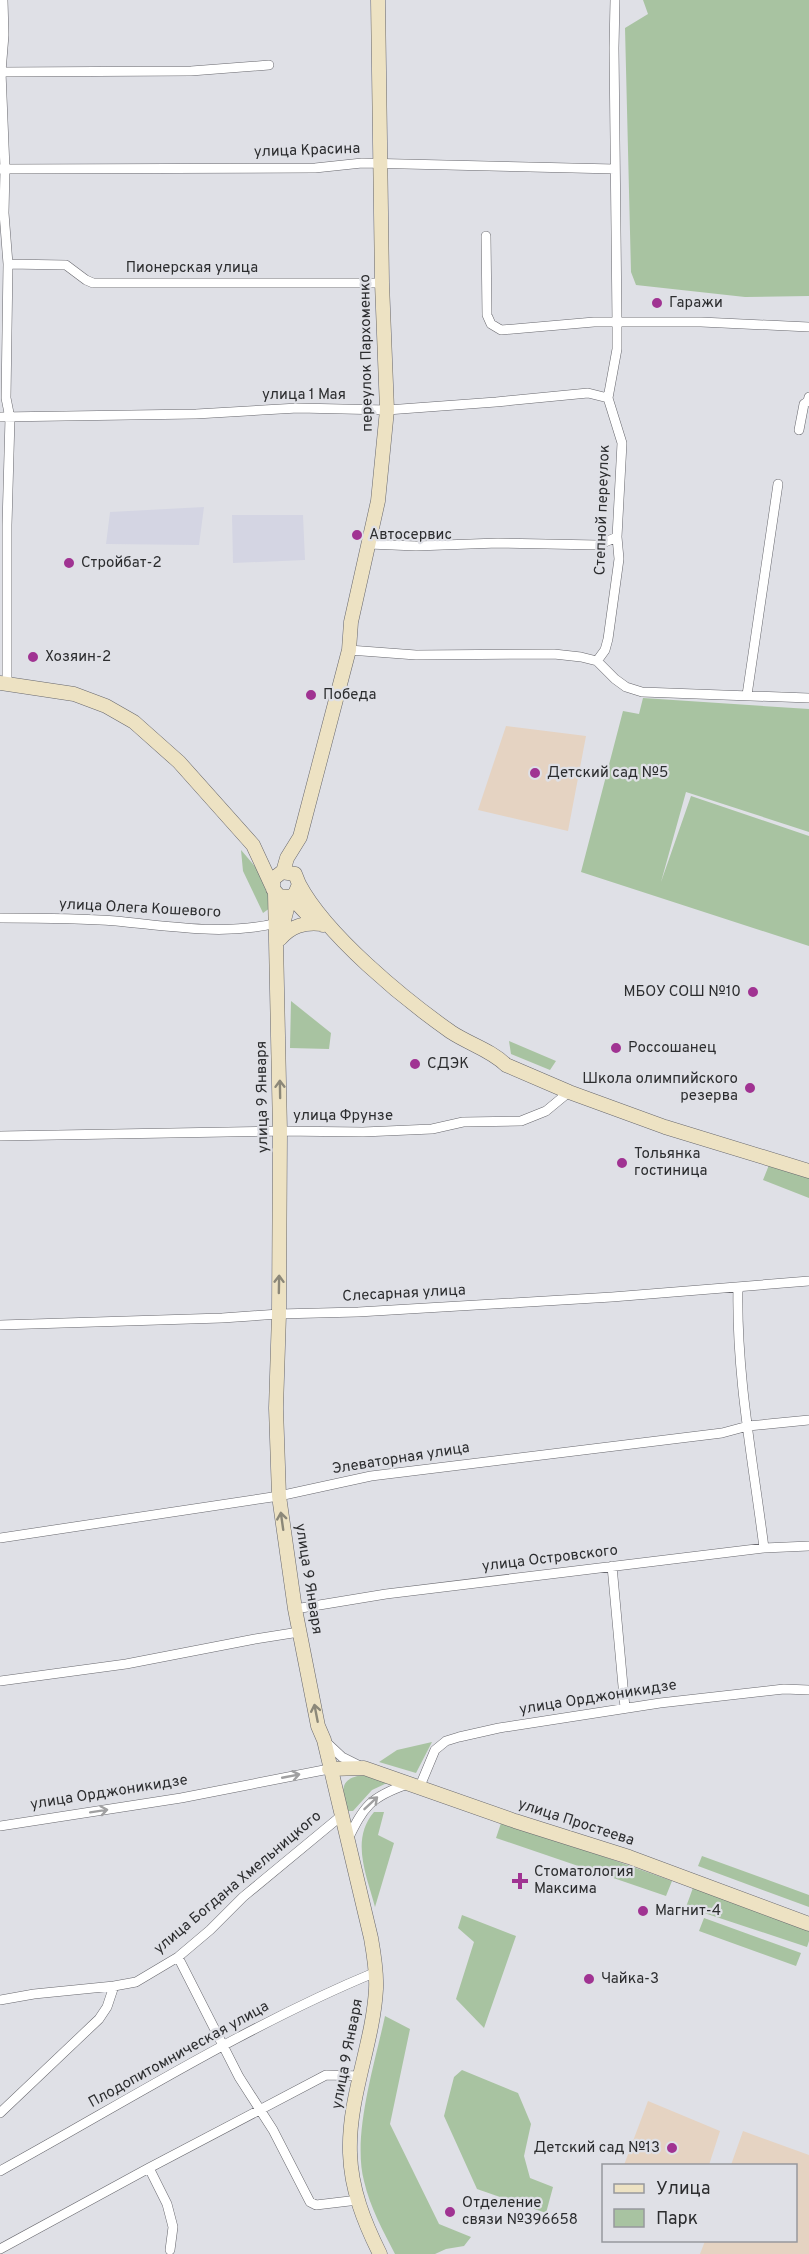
<svg xmlns="http://www.w3.org/2000/svg" width="809" height="2254" font-family="Overpass,sans-serif">
	<style>
		.built { fill: #d4d5e3 }
		.education { fill: #e5d3c2 }
		.green { fill: #a8c3a1 }
		.lines { fill: none; stroke-linecap: round; stroke-linejoin: round }
		.street-casing { stroke: #67676d; stroke-width: 10 }
		.secondary-casing { stroke: #67676d; stroke-width: 15 }
		.street { stroke: #fff; stroke-width: 9 }
		.secondary { stroke: #ede2c3; stroke-width: 14 }
		.oneway { stroke: #8c8879 }
		.oneway2 { stroke: #a0a0a1 }
		.poi-dot { fill: #a03392; stroke: #dfe0e6; stroke-width: 2 }
		.labels { text-anchor: middle; dominant-baseline: central; stroke-width: 4.5; stroke-linejoin: round; paint-order: stroke }
		.street-label { font-size: 15px; fill: #2c2d2f; stroke: #dfe0e6 }
		.poi-label { font-size: 15px; fill: #2c2d2f; stroke: #dfe0e6; text-anchor: start }
	</style>
	<rect width="100%" height="100%" fill="#dfe0e6"/>
	<path class="built" d="M204,507l-5,38 -93,-1 4,-32z
		M232,515h71l2,45 -72,3z"/>
	<path class="education" d="M506,726l80,10 -18,95 -90,-21z
		M648,2101l72,30 -11,34h-85z
		M743,2131l66,24v99h-109l5,-13 91,-1v-74l-65,-1z"/>
	<path class="green" d="M643,0h166v296l-64,1 -109,-12 -5,-13 -6,-244 23,-14z
		M643,698l166,11v123l-123,-40 -25,90 30,-86 118,40v110l-228,-74 42,-161 16,3z
		M241,850c14,17 33,34 29,58l-7,5 -20,-42z
		M291,1001l40,32 -2,16 -39,-1z
		M509,1041l47,20 -6,9 -39,-16z
		M769,1165l40,13v20l-46,-18z
		M432,1742l-16,31 -37,-11 18,-12z
		M364,1775l23,8 -15,7 -19,21h-6c-5,-20 -9,-33 17,-36z
		M374,1812h10l-6,23 16,8 -19,64c-8,-31 -25,-67 -1,-95z
		M502,1820l170,61 -6,15 -170,-58z
		M702,1856l107,39v12l-111,-41z
		M694,1885l115,39v17l-2,6 -121,-40z
		M462,1915l54,21 -32,92 -28,-29 18,-57 -16,-14z
		M704,1918l97,35 -5,13 -97,-35z
		M385,2016l25,13 -20,95 49,100 32,13 -7,9 -18,3 -11,5h-40c-12,-23 -25,-47 -31,-73 -12,-46 11,-118 21,-165z
		M462,2070l56,23 13,31 -7,32 6,22 23,9 -7,26 -69,-24 -33,-73 10,-39z"/>
	<g class="lines">
		<defs>
			<path id="street" d="M3,0l1,35 -3,37 4,97 -1,44 4,51 -2,134 4,20 -3,107v158
				M1,72l190,-1 78,-6
				M0,169l315,-1 47,-5 253,6
				M486,236l1,79 4,9 10,6 93,-8h23l-3,-274 1,-48
				M8,264l58,1 20,15 7,3h289
				M0,417l196,-3 102,-6 89,2 109,-8 92,-9 20,5
				M799,430l5,-26 4,-3 1,-4
				M369,544l47,2 82,-3 100,2 19,-8
				M349,650l67,5 138,-1 27,3 16,4 18,18 11,8 16,5 167,6
				M597,661l8,-11 3,-11 11,-80 -2,-22 5,-94 -14,-45 9,-49v-27h84l108,5
				M747,695l31,-211
				M0,918c39,0 77,0 116,3 53,5 109,15 161,2
				M0,1136l280,-5 83,1 69,-3 31,-7 58,-1 25,-10 23,-19
				M738,1287c-2,87 15,174 26,261
				M0,1325l222,-7 57,-4 79,-2 254,-15 197,-16
				M0,1538l279,-42 92,-20 351,-43 26,-7 61,-6
				M612,1566l13,142
				M295,1609l91,-15 378,-46 45,-2
				M0,1681l126,-17 129,-25 44,-7
				M327,1743l15,14 20,10
				M420,1786l15,-36 11,-9 13,-4 40,-9 161,-25 124,-14 25,1
				M0,1826l181,-28 148,-29
				M347,1841c17,-35 23,-44 61,-57
				M178,1957l61,120 34,53 37,72 6,3 42,-5
				M0,2000l34,-6 80,-8
				M0,2113l99,-94 8,-12 7,-21 22,-4 42,-25 32,-27 33,-33 98,-81
				M149,2168l18,36 6,23 -3,23
				M0,2171c124,-68 245,-145 376,-199
				M0,2249l149,-81 177,-93 35,1"/>
			<path id="secondary" d="M0,683l74,11 32,12 28,16 45,40 74,83 19,41
				M283,872l4,-14 13,-21 49,-187 2,-28 27,-121 9,-91 -5,-127 -4,-283
				M299,884c27,51 105,115 152,148 18,12 40,18 55,33l63,27 96,35 144,44
				M275,893l5,238 -1,183 -3,94 3,88 16,113 23,117 6,14 47,198c3,17 6,34 5,51 -3,55 -28,108 -26,164 1,36 14,69 30,101
				M291,897l15,16 17,12
				M282,928l8,-31 5,-3 4,-10 -4,-10 -13,-2 -9,7v10l6,7 11,1
				M280,939c11,-13 24,-17 42,-15
				M329,1769l35,-1 151,53 114,36 180,67"/>
		</defs>
		<use href="#street" class="street-casing"/>
		<use href="#secondary" class="secondary-casing"/>
		<use href="#street" class="street"/>
		<use href="#secondary" class="secondary"/>
	</g>
	<defs><path id="oneway-shaft" d="M-6 0H5M1.5-3L5.5 0L1.5 3" fill="none" stroke-width="1.6" stroke-linecap="round" stroke-linejoin="round" transform="scale(1.5)"/></defs>
	<g class="oneway">
		<use href="#oneway-shaft" transform="translate(280 1089) rotate(-91)"/>
		<use href="#oneway-shaft" transform="translate(279 1284) rotate(-89)"/>
		<use href="#oneway-shaft" transform="translate(282 1521) rotate(-98)"/>
		<use href="#oneway-shaft" transform="translate(316 1713) rotate(-101)"/>
	</g>
	<g class="oneway2">
		<use href="#oneway-shaft" transform="translate(291 1776) rotate(-11)"/>
		<use href="#oneway-shaft" transform="translate(371 1803) rotate(-43)"/>
		<use href="#oneway-shaft" transform="translate(99 1811) rotate(-9)"/>
	</g>
	<g class="poi-dot">
		<circle cx="657" cy="303" r="6"/>
		<circle cx="357" cy="535" r="6"/>
		<circle cx="69" cy="563" r="6"/>
		<circle cx="33" cy="657" r="6"/>
		<circle cx="311" cy="695" r="6"/>
		<circle cx="535" cy="773" r="6"/>
		<circle cx="753" cy="992" r="6"/>
		<circle cx="616" cy="1048" r="6"/>
		<circle cx="415" cy="1064" r="6"/>
		<circle cx="750" cy="1088" r="6"/>
		<circle cx="622" cy="1163" r="6"/>
		<path d="M517 1872h6v6h6v6h-6v6h-6v-6h-6v-6h6z"/>
		<circle cx="643" cy="1911" r="6"/>
		<circle cx="589" cy="1979" r="6"/>
		<circle cx="672" cy="2148" r="6"/>
		<circle cx="450" cy="2212" r="6"/>
	</g>
	<g class="labels">
		<g class="street-label">
			<text transform="translate(307 151) rotate(-2)">улица Красина</text>
			<text x="192" y="268">Пионерская улица</text>
			<text transform="translate(367 353) rotate(-91)">переулок Пархоменко</text>
			<text x="304" y="395">улица 1 Мая</text>
			<text transform="translate(603 510) rotate(-88)">Степной переулок</text>
			<text transform="translate(140 909) rotate(3)">улица Олега Кошевого</text>
			<text transform="translate(263 1097) rotate(-91)">улица 9 Января</text>
			<text x="343" y="1116">улица Фрунзе</text>
			<text transform="translate(404 1294) rotate(-3)">Слесарная улица</text>
			<text transform="translate(401 1459) rotate(-9)">Элеваторная улица</text>
			<text transform="translate(550 1559) rotate(-7)">улица Островского</text>
			<text transform="translate(308 1579) rotate(81)">улица 9 Января</text>
			<text transform="translate(598 1698) rotate(-9)">улица Орджоникидзе</text>
			<text transform="translate(109 1793) rotate(-9)">улица Орджоникидзе</text>
			<text transform="translate(576 1823) rotate(18)">улица Простеева</text>
			<text transform="translate(238 1883) rotate(-40)">улица Богдана Хмельницкого</text>
			<text transform="translate(348 2054) rotate(-79)">улица 9 Января</text>
			<text transform="translate(179 2055) rotate(-29)">Плодопитомническая улица</text>
		</g>
		<g class="poi-label">
			<text x="669" y="303">Гаражи</text>
			<text x="369" y="535">Автосервис</text>
			<text x="81" y="563">Стройбат-2</text>
			<text x="45" y="657">Хозяин-2</text>
			<text x="323" y="695">Победа</text>
			<text x="547" y="773">Детский сад №5</text>
			<text x="741" y="992" text-anchor="end">МБОУ СОШ №10</text>
			<text x="628" y="1048">Россошанец</text>
			<text x="427" y="1064">СДЭК</text>
			<text x="738" y="1079" text-anchor="end">Школа олимпийского<tspan x="738" dy="17">резерва</tspan></text>
			<text x="634" y="1154">Тольянка<tspan x="634" dy="17">гостиница</tspan></text>
			<text x="534" y="1872">Стоматология<tspan x="534" dy="17">Максима</tspan></text>
			<text x="655" y="1911">Магнит-4</text>
			<text x="601" y="1979">Чайка-3</text>
			<text x="660" y="2148" text-anchor="end">Детский сад №13</text>
			<text x="462" y="2203">Отделение<tspan x="462" dy="17">связи №396658</tspan></text>
		</g>
	</g>
	<rect x="602" y="2164" width="195" height="78" fill="#dfe0e6" stroke="#97989d" stroke-width="1.5"/>
	<rect x="614" y="2184" width="30" height="9" fill="#ede2c3" stroke="#97989d" stroke-width="1.5"/>
	<text x="656" y="2194" font-size="18" fill="#2c2d2f">Улица</text>
	<rect x="614" y="2209" width="30" height="18" fill="#a8c3a1" stroke="#97989d" stroke-width="1.5"/>
	<text x="656" y="2224" font-size="18" fill="#2c2d2f">Парк</text>
</svg>
